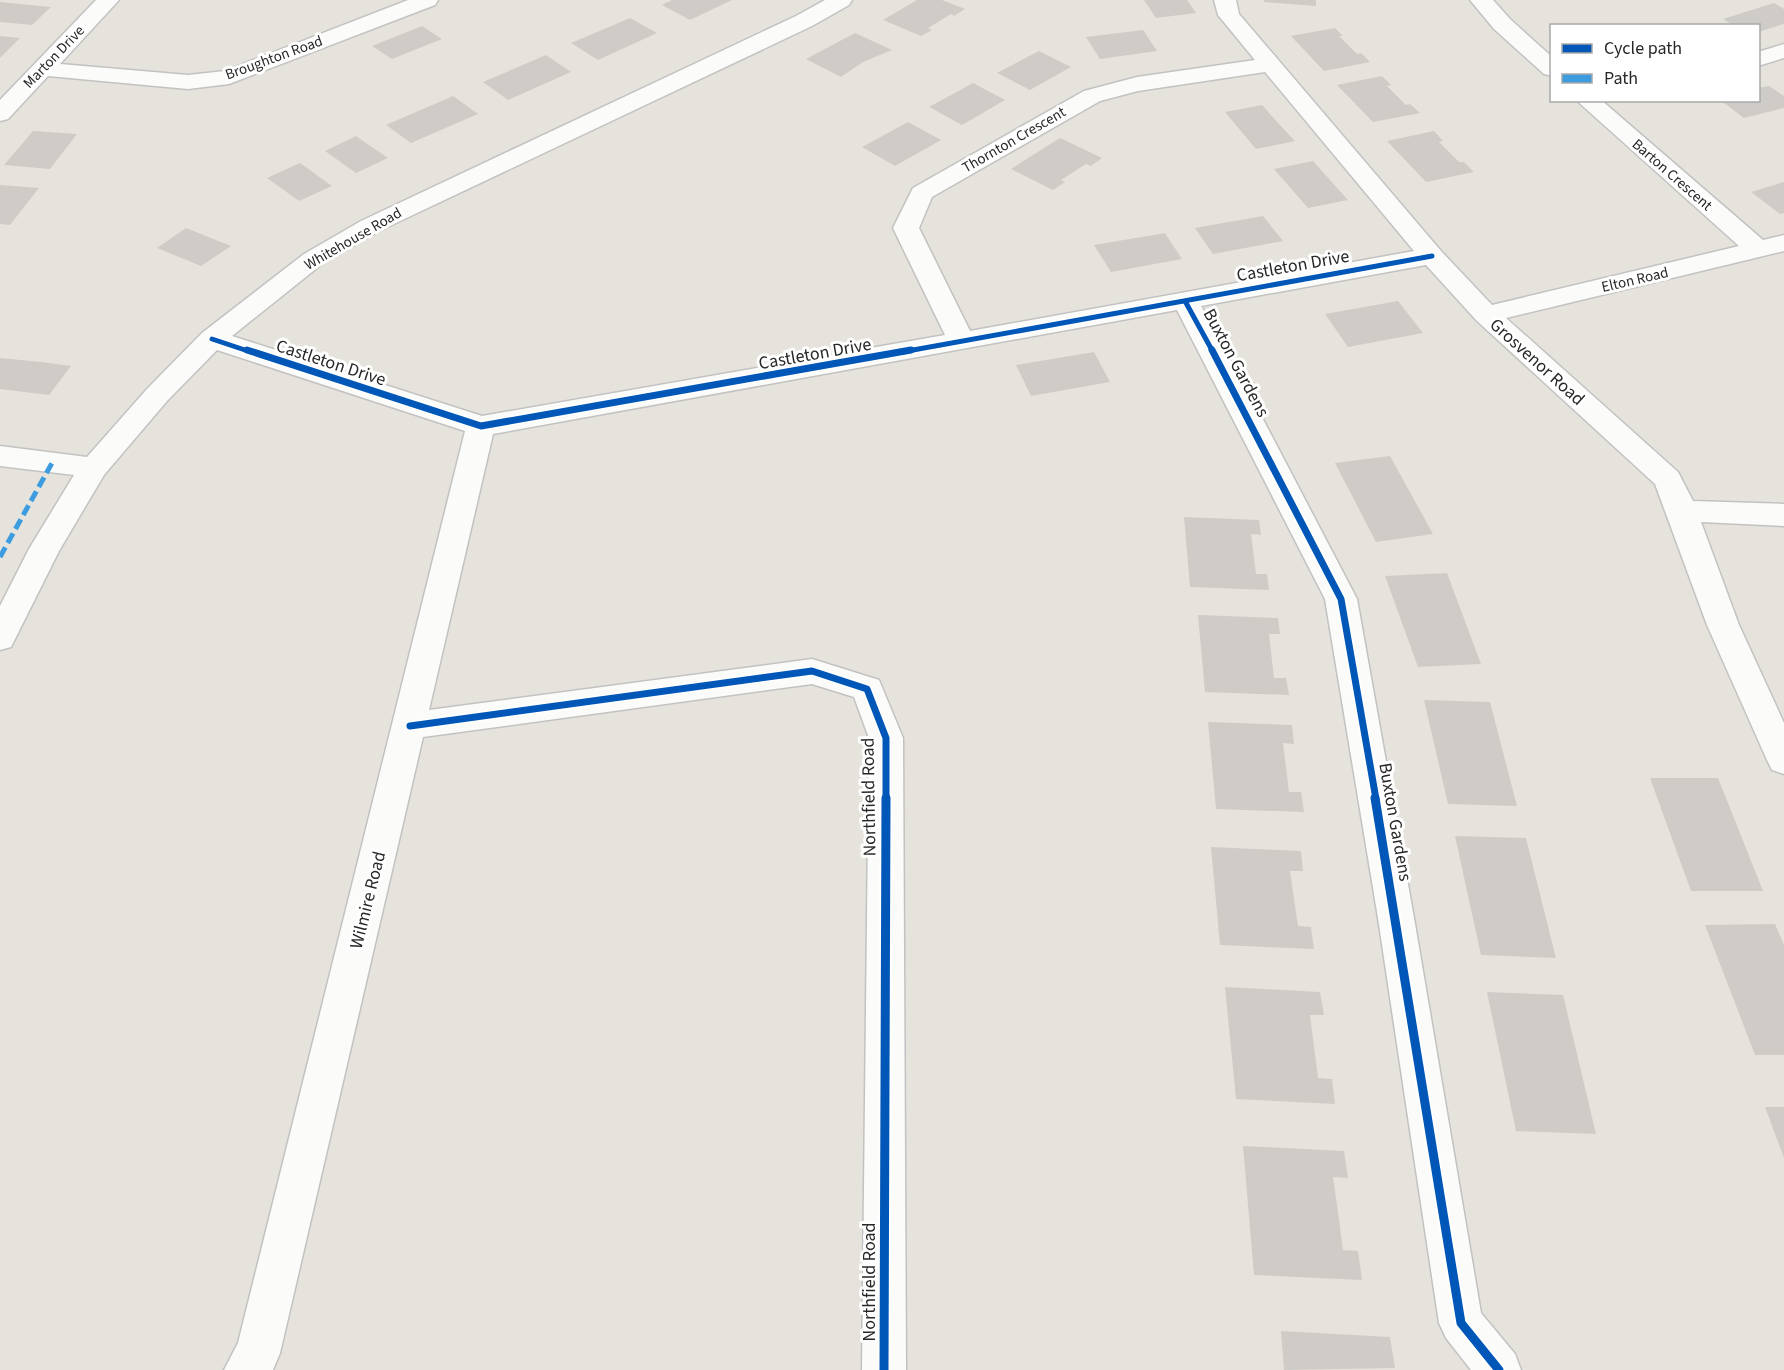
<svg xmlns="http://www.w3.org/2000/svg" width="1784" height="1370" font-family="'Source Sans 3',sans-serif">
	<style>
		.building { fill: #cfccc7 }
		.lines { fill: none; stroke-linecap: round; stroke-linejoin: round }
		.minor-casing { stroke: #c3c2c2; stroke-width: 3 }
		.minor { fill: #fbfbfa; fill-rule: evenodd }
		.quiet { stroke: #3d9ce0; stroke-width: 5; stroke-dasharray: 11 5; stroke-linecap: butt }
		.cycleway-far2-casing { stroke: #fff; stroke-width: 8 }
		.cycleway-far1-casing { stroke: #fff; stroke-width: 10 }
		.cycleway-casing { stroke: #fff; stroke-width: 13 }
		.cycleway-far2 { stroke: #0057b8; stroke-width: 5 }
		.cycleway-far1 { stroke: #0057b8; stroke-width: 7 }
		.cycleway { stroke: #0057b8; stroke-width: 9 }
		.labels { text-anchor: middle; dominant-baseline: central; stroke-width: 6; stroke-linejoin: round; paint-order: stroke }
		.far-street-label { font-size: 15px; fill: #272727; stroke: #fff }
		.street-label { font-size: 18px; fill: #272727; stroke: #fff }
	</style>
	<rect width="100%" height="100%" fill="#e6e3dc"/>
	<path class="building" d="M672,0h60l-42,20 -28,-15z
		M917,0h25l23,9 -11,7 -3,-2 -23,14 4,2 -11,6 -38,-16z
		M1144,0h43l9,13 -40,5z
		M1264,0h52v6l-52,-4z
		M0,2l51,5 -19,18 -32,-3z
		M1774,3l10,6v15l-26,8v-6h-24l-11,-7z
		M630,18l27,15 -59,27 -27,-17z
		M422,26l20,13 -50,20 -20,-13z
		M1335,28l8,8h-4l18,18 4,-1 9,9 -46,9 -33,-35z
		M1143,30l14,21 -57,8 -14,-22z
		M855,33l37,17 -29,12 -22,15 -35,-18z
		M0,36l20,2 -20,20z
		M1039,51l32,16 -41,23 -33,-17z
		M546,55l25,17 -63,28 -25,-18z
		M1382,76l9,9 -4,1 19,19 4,-1 10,9 -47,9 -36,-37z
		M973,83l32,17 -43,25 -33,-18z
		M1769,86l15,10v12l-40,10 -24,-18h38v-12z
		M453,96l25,18 -67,29 -25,-18z
		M1262,105l16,18 17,18 -39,8 -31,-37z
		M908,122l33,18 -46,26 -33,-19z
		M33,131l44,3 -27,35 -46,-4z
		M1434,131l9,10 -4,1 20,20h5l10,10 -48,10 -39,-41z
		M356,136l32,22 -32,15 -31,-22z
		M1060,138l42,20 -11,8 -5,-2 -25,16 4,2 -12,8 -42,-21z
		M1313,161l17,19 18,20 -40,8 -34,-39z
		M300,163l32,23 -33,15 -32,-23z
		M1784,182v31l-4,1 -29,-22z
		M0,185l39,3 -29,37 -10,-1z
		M1263,216l20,25 -70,13 -18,-26z
		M186,228l45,18 -30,20 -44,-18z
		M1165,233l17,26 -71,13 -17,-27z
		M1398,301l25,32 -75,14 -23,-33z
		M1094,352l16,30 -79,14 -15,-31z
		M0,358l41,4 30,4 -22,29 -49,-6z
		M1390,456l21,38 22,40 -57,8 -41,-79z
		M1184,517l75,3 2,15 -10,-1 5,40h11l2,16 -79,-3z
		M1447,573l34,91 -63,3 -33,-91z
		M1198,615l80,3 2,16h-11l5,44h12l3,17 -84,-3z
		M1424,700l66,2 27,104 -69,-2z
		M1208,722l84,3 2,19 -11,-1 6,49h12l3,20 -88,-3z
		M1650,778h68l45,113h-72z
		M1455,836l71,2 30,120 -75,-3z
		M1211,847l90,4 2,20h-13l8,55 13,1 3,22 -94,-4z
		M1775,924l9,21v110h-29l-50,-130z
		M1225,987l95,5 4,23h-14l8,63 14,1 3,25 -99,-5z
		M1487,992l76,3 33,139 -80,-3z
		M1765,1107h19v51z
		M1243,1146l101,5 4,27 -15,-1 5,35 5,38 15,1 4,29 -108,-5z
		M1281,1331l109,6 5,31 -111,2z"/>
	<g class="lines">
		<defs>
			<path id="minor" d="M96,0h23l-59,64 128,11 37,-4 183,-71h30l-3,5 -206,79 -41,5 -140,-13 -40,43 -8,2v-21z
				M825,0h27l-3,5 -37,21 -433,205 -57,33 -90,72 250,80 463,-81 -52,-107 20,-40 171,-97 53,-14 118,-17 -37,-45 -4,-15h22l3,14 202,237 51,54 247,-59 -163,-146h25l162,140 21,-5v16l-278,67 172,154 15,29 91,3v22l-83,-4 38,103 45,98v51l-12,-4 -5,-10 -60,-135 -52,-141 -178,-163 -51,-56 -225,41 53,96 103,197 57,319 67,395 34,41 6,16h-50l-25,-32 -7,-15 -61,-405 -53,-319 -148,-289 -684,124 -64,276 383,-51 67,21 24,58 3,632h-44l7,-632 -15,-41 -42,-13 -389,53 -143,616 -7,17h-49l14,-27 227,-912 -248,-81 -50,51 -63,74 -45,76 -48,96 -11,3v-44l29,-57 45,-74 -74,-9v-20l87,11 60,-68 55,-56 102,-79 57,-33 435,-205zM1265,72l149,179 -444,80 -51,-103 13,-31 168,-96 38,-10z
				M1470,0h23l17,19 42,38v19l-8,-2 -50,-45z
				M1784,44v14l-26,8v-14z"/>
		</defs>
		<use href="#minor" class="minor-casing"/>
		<use href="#minor" class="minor"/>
		<path class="quiet" d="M0,557l52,-94"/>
		<defs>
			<path id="cycleway-far2" d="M1185,301l28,51
				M212,339l39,13
				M902,352l530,-96"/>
			<path id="cycleway-far1" d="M247,350l234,76 430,-76
				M1212,350l129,249 35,200
				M410,726l402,-55 55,18 19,49v61"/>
			<path id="cycleway" d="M1375,798l86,525 38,47
				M884,1370l2,-572"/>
		</defs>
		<use href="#cycleway-far2" class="cycleway-far2-casing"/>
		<use href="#cycleway-far1" class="cycleway-far1-casing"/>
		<use href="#cycleway" class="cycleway-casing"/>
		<use href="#cycleway-far2" class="cycleway-far2"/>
		<use href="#cycleway-far1" class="cycleway-far1"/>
		<use href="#cycleway" class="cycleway"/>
	</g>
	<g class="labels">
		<g class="far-street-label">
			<text transform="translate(54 57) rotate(-46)">Marton Drive</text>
			<text transform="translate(274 58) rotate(-20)">Broughton Road</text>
			<text transform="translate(1014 140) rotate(-30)">Thornton Crescent</text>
			<text transform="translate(1672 175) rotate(41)">Barton Crescent</text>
			<text transform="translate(353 239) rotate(-30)">Whitehouse Road</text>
			<text transform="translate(1635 280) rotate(-13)">Elton Road</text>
		</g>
		<g class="street-label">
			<text transform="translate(1293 266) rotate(-10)">Castleton Drive</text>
			<text transform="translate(815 354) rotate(-10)">Castleton Drive</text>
			<text transform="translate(1537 362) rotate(42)">Grosvenor Road</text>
			<text transform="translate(331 363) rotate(18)">Castleton Drive</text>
			<text transform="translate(1236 363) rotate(62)">Buxton Gardens</text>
			<text transform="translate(869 797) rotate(-91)">Northfield Road</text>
			<text transform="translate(1395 822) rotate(80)">Buxton Gardens</text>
			<text transform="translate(368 900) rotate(-76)">Wilmire Road</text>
			<text transform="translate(869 1282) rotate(-90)">Northfield Road</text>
		</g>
	</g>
	<rect x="1550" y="24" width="210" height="78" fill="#ffffff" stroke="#a9a9a9" stroke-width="1.5"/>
	<rect x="1562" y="44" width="30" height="9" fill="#0057b8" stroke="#a9a9a9" stroke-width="1.5"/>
	<text x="1604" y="54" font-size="18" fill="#272727">Cycle path</text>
	<rect x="1562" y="74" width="30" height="9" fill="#3d9ce0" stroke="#a9a9a9" stroke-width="1.5"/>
	<text x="1604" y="84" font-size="18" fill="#272727">Path</text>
</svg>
